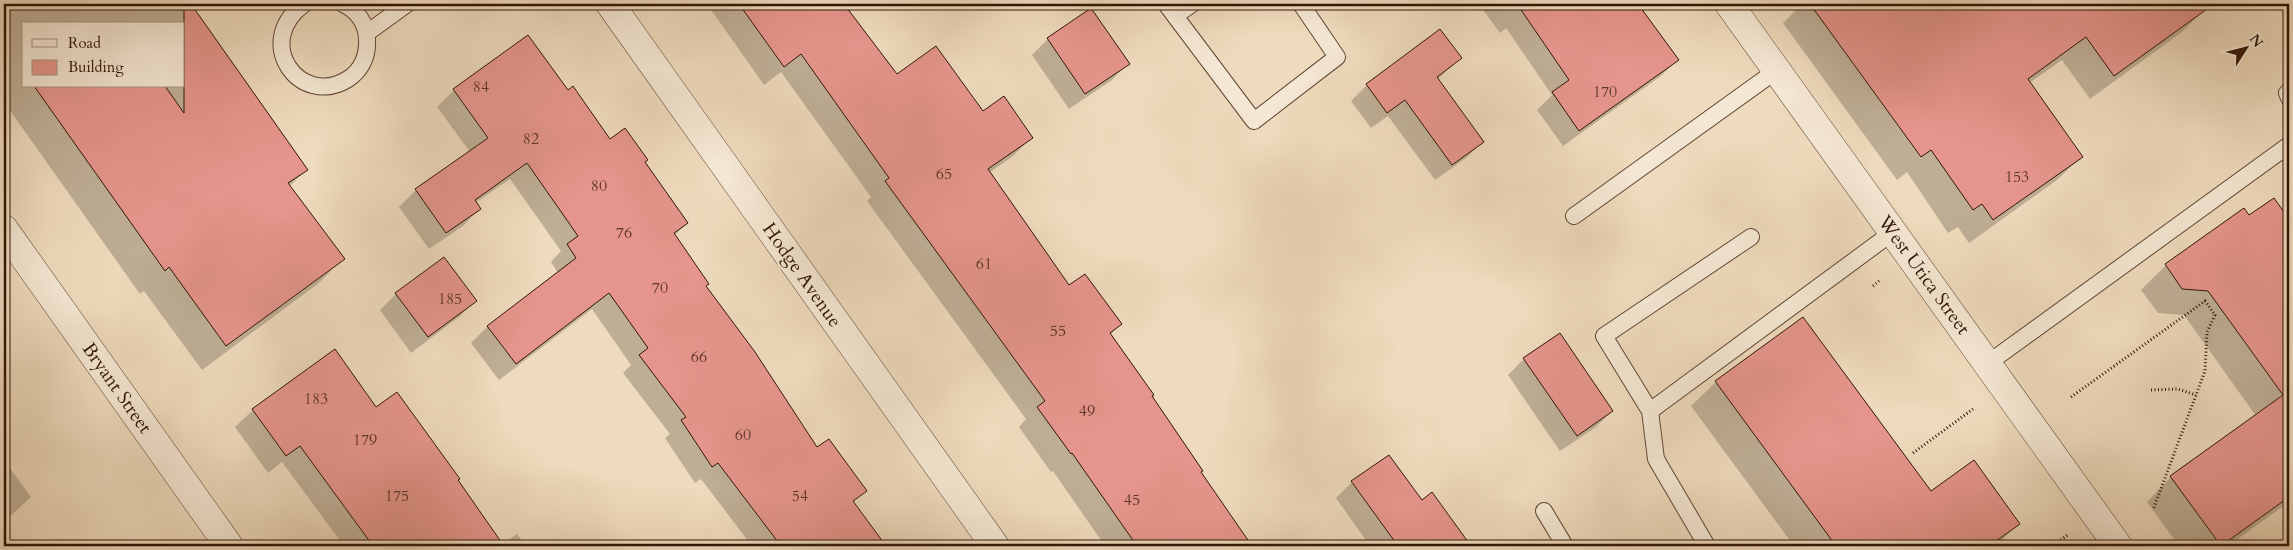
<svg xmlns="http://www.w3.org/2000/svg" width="2293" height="550" font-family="Cardo,serif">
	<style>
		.shadow { fill: #0003; fill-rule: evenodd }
		.building { fill: #e5958b; stroke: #311506 }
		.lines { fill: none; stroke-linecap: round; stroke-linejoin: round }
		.service-casing { stroke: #604634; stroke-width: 18 }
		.minor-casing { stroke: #604634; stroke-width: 29 }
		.tertiary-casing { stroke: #604634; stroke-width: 29 }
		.path { stroke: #311506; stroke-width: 3; stroke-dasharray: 1 2.5; stroke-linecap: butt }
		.service { stroke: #f4e7d3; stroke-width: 16 }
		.minor { stroke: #f4e7d3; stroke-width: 28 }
		.tertiary { stroke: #f4e7d3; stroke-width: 28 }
		.labels { text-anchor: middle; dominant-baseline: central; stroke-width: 4.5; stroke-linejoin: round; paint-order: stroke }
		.number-label { font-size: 16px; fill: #5e3527 }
		.street-label { font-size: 19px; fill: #311506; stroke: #f4e7d3 }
	</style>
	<rect width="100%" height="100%" fill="#eedabc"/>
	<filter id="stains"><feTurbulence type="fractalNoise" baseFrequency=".004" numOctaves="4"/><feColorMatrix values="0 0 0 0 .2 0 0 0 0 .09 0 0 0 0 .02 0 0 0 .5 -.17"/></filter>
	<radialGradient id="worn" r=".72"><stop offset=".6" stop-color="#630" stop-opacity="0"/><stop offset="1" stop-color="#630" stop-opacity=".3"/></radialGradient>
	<path class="shadow" d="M4,4h185l117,166 -17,17 54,71 -24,25 -117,87 -58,-79 -4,3 -136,-192zM24,24h160v62h-160z
		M707,4h152l-11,8 49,64 86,37 49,24 -19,19 -24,17 80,114 52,37 -11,11 89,138 53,73h-147l-52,-75 -2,1 -32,-45 7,-8 -159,-218 4,-4 -90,-125 -17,13z
		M1479,4h171l-8,7 35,49 -16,16 -98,70 -26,-36 15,-15 -46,-67 -6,5z
		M1802,4h401l3,4 -24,24 -92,67 -28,-39 -33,23 52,74 -24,23 -88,63 -11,-16 -10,6 -41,-61 -10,8 -114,-157z
		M1090,9l38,54 -16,17 -43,29 -37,-54 16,-16z
		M528,37l39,55 43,48 34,22 43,61 -13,13 31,50 112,163 48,42 -12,12 30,43h-131l-51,-67 -6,4 -30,-45 5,-4 -47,-61 8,-8 -39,-56 -93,71 -28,-37 17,-17 70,-53 -7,-11 10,-11 -51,-72 -35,24 4,6 -16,17 -34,23 -30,-42 17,-17 54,-38 -33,-45 17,-17z
		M1460,58l-23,22 45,62 -16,16 -31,22 -47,-64 -17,12 -20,-27 16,-16z
		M2274,200l15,21v281l-61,44h-49l-32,-44 24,-25 85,-61 -72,-101 -26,-2 -17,-23 25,-25 77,-55 6,7z
		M396,294l79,7 -16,16 -48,36 -31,-43z
		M1524,359l88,52 -16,16 -36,24 -52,-76z
		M1716,382l215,111 88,30 -16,16 5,7h-214l-103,-140z
		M376,409l81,71 45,65 15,-11 9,12h-182l-62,-84 -14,11 -33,-46 18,-17z
		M4,460l27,37 -27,25z
		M1352,482l70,19 44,40 -5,5h-91l-34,-48z"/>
	<path class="building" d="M184,4h7l117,166 -20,13 57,76 -119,87 -57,-79 -4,4 -131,-185h131l19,27z
		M739,4h105l53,70 39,-28 47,65 21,-15 29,42 -45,31 81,116 16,-11 37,50 -12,9 44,62 -2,1 51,75 -2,1 51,74h-115l-65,-93 -1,1 -34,-47 8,-6 -160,-220 4,-3 -88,-124 -17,13z
		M1517,4h121l41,56 -100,71 -27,-39 17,-12z
		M1810,4h404l-100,72 -28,-39 -58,42 55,78 -90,63 -11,-16 -9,6 -42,-60 -10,7z
		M1091,8l39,56 -45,30 -38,-56z
		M1440,29l22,29 -25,19 47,65 -32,23 -47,-65 -18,13 -21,-29z
		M528,35l40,55 5,-4 37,53 15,-11 23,32 -3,2 43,61 -14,10 35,51 -3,2 49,66 62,95 12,-8 38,52 -14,10 33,45h-105l-63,-83 -6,4 -31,-47 5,-3 -47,-62 9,-7 -39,-55 -93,71 -29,-38 89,-68 -9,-14 11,-8 -51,-73 -52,37 6,9 -35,24 -31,-44 73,-51 -35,-49z
		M2274,198l15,21v278l-68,49 -51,-70 113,-81 -75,-104 -26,-2 -17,-25 79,-56 5,7z
		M444,257l33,44 -49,36 -33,-44z
		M1803,317l128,174 43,-31 46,64 -31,22h-153l-121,-165z
		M1560,333l53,78 -36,25 -54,-78z
		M335,349l41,58 21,-15 63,87 -2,1 46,66h-131l-73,-100 -14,10 -34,-47z
		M1389,455l33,45 10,-8 39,54h-73l-47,-65z"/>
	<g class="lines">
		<defs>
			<path id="service" d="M304,4c-52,38 -4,105 44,75 14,-9 20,-24 19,-39 0,-16 -10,-30 -24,-36
				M1166,4l9,12 17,-12
				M1175,16l79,105 83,-64 -36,-53
				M367,33l40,-29
				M2289,91l-2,2 2,5
				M1574,216l203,-146
				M1751,237l-147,99 46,75 243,-179
				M1987,364l302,-219
				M1650,411l6,48 51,87
				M1544,511l21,35"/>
			<path id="minor" d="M610,4l385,542
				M4,229l225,317"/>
			<path id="tertiary" d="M1729,4l389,542"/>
		</defs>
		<use href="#service" class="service-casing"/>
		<use href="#minor" class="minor-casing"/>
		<use href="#tertiary" class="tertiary-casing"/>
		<path class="path" d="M1873,286l7,-6
			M2151,390l27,-1 18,6
			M2071,397l134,-96 10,14 -8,17 -2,39 -52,139
			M1913,453l60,-44
			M2052,546l17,-12"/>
		<use href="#service" class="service"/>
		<use href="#minor" class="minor"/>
		<use href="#tertiary" class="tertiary"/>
	</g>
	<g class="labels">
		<g class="number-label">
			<text x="481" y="87">84</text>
			<text x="1605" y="92">170</text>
			<text x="531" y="139">82</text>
			<text x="944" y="174">65</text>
			<text x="2017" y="177">153</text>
			<text x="599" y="186">80</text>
			<text x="624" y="233">76</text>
			<text x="984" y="264">61</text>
			<text x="660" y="288">70</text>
			<text x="450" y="299">185</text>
			<text x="1058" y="331">55</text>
			<text x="699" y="357">66</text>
			<text x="316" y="399">183</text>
			<text x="1087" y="411">49</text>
			<text x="743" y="435">60</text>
			<text x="365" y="440">179</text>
			<text x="397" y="496">175</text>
			<text x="800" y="496">54</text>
			<text x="1132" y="500">45</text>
		</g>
		<g class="street-label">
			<text transform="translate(802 275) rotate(55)">Hodge Avenue</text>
			<text transform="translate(1924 275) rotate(54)">West Utica Street</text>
			<text transform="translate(117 388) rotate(55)">Bryant Street</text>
		</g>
	</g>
	<rect width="2293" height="550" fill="none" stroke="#eedabc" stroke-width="20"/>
	<rect x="5" y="5" width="2283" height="540" fill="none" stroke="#311506" stroke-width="2.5"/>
	<rect x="10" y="10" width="2273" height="530" fill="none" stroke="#311506"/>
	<rect x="22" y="22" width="162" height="65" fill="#f4e7d3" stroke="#a69381"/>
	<rect x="32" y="39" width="25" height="8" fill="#f4e7d3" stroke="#a69381"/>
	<text x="68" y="48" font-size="15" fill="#311506">Road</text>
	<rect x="32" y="60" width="25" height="15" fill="#e5958b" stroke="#a69381"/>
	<text x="68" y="72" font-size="15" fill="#311506">Building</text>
	<g transform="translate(2246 48) rotate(54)" stroke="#f4e7d3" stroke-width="4" paint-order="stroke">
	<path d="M0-4L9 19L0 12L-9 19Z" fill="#311506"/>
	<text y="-8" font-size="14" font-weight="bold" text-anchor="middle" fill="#311506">N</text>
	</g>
	<rect width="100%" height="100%" filter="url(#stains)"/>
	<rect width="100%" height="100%" fill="url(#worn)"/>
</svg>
